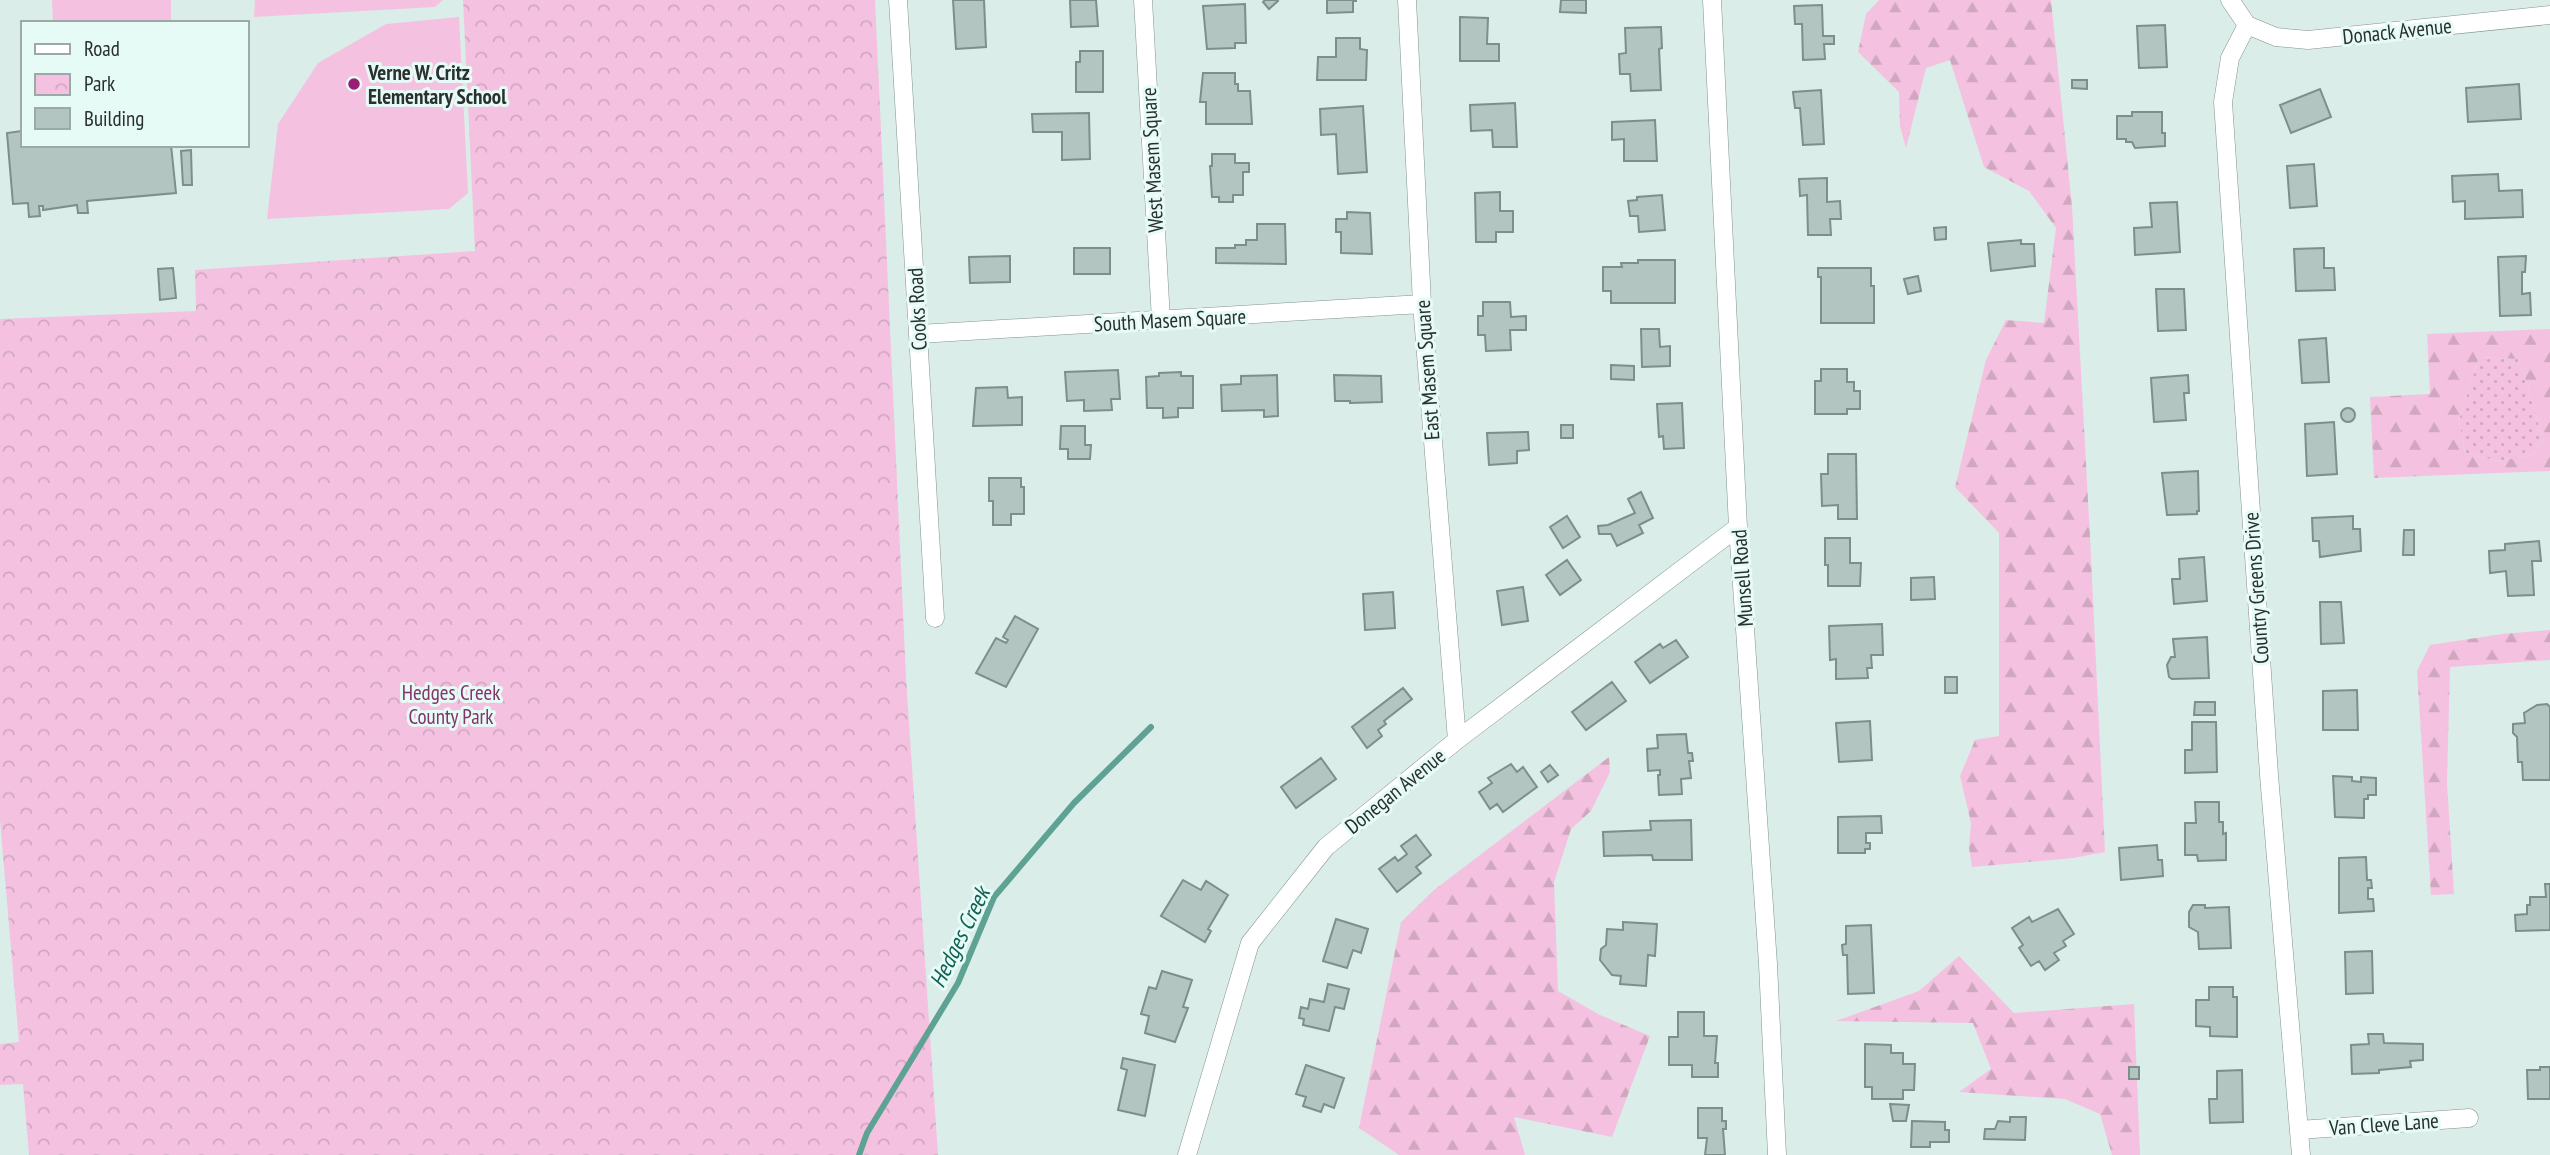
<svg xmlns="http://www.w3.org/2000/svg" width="2550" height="1155" font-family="'PT Sans Narrow',sans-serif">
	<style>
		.grass { fill: url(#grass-dots) }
		.forest { fill: url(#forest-firs); fill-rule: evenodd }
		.park { fill: url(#park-crowns) }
		.pitch { fill: #f4c2e0 }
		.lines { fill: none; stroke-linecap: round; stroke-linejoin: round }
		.stream { stroke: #5ea294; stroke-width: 6 }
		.building { fill: #b2c5c0; stroke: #7d8f8a; stroke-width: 2 }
		.minor-casing { stroke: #82948f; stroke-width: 19 }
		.minor { stroke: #fff; stroke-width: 18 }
		.poi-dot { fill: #991d76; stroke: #e7fbf6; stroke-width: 2.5 }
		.labels { text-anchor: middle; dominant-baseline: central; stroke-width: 6; stroke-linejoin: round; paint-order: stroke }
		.street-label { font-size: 21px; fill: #29302f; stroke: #e7fbf6 }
		.poi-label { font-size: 21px; font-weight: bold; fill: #29302f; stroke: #e7fbf6; text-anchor: start }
		.park-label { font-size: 21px; fill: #833469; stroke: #e7fbf6 }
		.water-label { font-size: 23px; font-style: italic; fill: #136154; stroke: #e7fbf6 }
	</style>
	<defs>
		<pattern id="grass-dots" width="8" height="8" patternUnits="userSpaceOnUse" patternTransform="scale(1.75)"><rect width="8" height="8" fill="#f4c2e0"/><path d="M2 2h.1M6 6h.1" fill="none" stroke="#d1a7c0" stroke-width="1.8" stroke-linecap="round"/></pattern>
		<pattern id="forest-firs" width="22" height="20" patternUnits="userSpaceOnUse" patternTransform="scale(1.75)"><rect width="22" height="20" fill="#f4c2e0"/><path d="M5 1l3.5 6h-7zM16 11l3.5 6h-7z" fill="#d1a7c0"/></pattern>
		<pattern id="park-crowns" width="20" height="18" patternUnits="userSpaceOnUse" patternTransform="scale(1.75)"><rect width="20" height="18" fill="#f4c2e0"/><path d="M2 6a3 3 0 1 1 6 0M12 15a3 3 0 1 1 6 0" fill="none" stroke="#d1a7c0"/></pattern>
	</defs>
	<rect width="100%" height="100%" fill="#daede8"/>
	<path class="grass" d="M2479,357l39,2 9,24 16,57 -10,15 -35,6 -33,-8 -6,-33z"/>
	<path class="forest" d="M1879,0h172l21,207 18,330 15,315 -32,6 -101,9 -3,-19 2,-25 -11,-47 15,-36 24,-4v-203l-44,-46 31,-127 20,-40 38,3 12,-95 -27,-37 -45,-24 -34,-107 -24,8 -20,80 -6,-22 -1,-34 -41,-40 8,-38z
		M2550,329v142l-176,7 -4,-81 60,-3 -3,-60zM2479,357l39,2 9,24 16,57 -10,15 -35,6 -33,-8 -6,-33z
		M2550,630v30l-100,7 -3,116 7,111 -23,1 -14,-224 13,-26 72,-11z
		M1609,757l1,15 -19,39 -20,18 -17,53 4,109 42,24 50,21 -38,101 -98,-20 11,38h-126l-40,-27 42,-206 33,-32z
		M1959,956l55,57 120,-9 6,151h-28l-12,-41 -35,-15 -106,-7 32,-23 -18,-46 -137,-2 83,-30z"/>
	<path class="park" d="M463,0h412l31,678 32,477h-909l-6,-71 -23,1v-41l19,-2 -19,-222v-501l196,-8 -1,-41 280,-19z"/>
	<path class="pitch" d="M52,0h119v23h-118z
		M255,0h188l-8,7 -181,10z
		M459,17l9,176 -19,16 -182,10 11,-95 40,-61 68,-39z"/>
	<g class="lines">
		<path class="stream" d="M859,1155l8,-22 91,-150 36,-86 80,-94 77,-76"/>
	</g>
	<path class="building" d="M953,0h31l2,47 -30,2z
		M1070,0h26l2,26 -27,1z
		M1265,0h12l1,1 -9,8 -6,-7z
		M1327,0h29v1h-3v11l-26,1z
		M1561,0h25v13l-26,-1z
		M1245,4l1,39h-11v5l-28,1 -4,-43z
		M1822,5l1,31h11v8h-10l1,15 -22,1 -1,-36h-7l-1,-18z
		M1460,17l28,1 -1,26h12v17h-39z
		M2165,25l2,42 -28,1 -2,-42z
		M1661,27l1,21 -3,1 2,41 -30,1 -1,-17h-10l-1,-20 7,-1 -1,-25z
		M1336,38h24v11l7,1 -1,30h-49l1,-23h18z
		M1080,51h23v41h-27v-30h4z
		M1203,73h32v11h3v7h12l2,33h-46v-22h-6z
		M2072,80h15v9l-15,-1z
		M2519,84l2,35 -53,3 -2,-34z
		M2320,89l11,28 -40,16 -11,-28z
		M1821,90l3,54 -21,1 -3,-37h-5l-2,-16z
		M1515,103l2,44h-24l-1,-17 -21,1 -1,-26z
		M1363,106l4,66 -29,2 -2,-40 -15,1 -1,-26z
		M2132,112h30v21h3v13l-30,2 -3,-6h-6v-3h-9v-23h15z
		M1089,113l1,46 -28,1v-28h-29l-1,-18z
		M21,117h2v28h148l5,48 -89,8 1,12h-10l-1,-8 -34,5v-4h-4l1,10 -11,1 -1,-14 -15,1 -6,-71 15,-2z
		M1655,120l2,41h-33v-22l-12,1v-18z
		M191,150l1,35h-9l-2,-34z
		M1212,154h23v9h14v9h-6v23h-10v7h-14v-5h-7l-2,-31h2z
		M2314,164l3,42 -27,2 -3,-42z
		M2498,174l1,17 23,-1 1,27 -58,2v-18l-12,1 -1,-26z
		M1827,178v24l13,-1 1,18h-11l1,16h-23l-1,-40 -7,1 -1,-17z
		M1500,192v19h13v21h-17v10h-20l-1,-49z
		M1662,195l3,35 -26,2 -1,-16h-8l-2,-15 9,-1v-3z
		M2177,202l3,50 -45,3 -1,-27 18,-1 -2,-24z
		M1347,212l23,1 2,41 -31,-1v-21h-5v-13h11z
		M1257,224h28l1,40 -70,-1v-15h19v-3h11v-5h11z
		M1946,227v12l-11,1 -1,-12z
		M2021,240v4h13l1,22 -44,5 -3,-28z
		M1074,248h36v26h-36z
		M2324,248v20h10l1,22 -39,1 -2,-42z
		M1010,256v26l-40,1 -1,-26z
		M2526,256l-1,16h-3v22l8,-1 1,22 -31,1 -2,-59z
		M1638,260h37v43h-64v-12h-8v-24h19l-1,-4h17z
		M173,268l3,30 -16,2 -2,-31z
		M1818,268h53v18h3v37h-53v-46h-3z
		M1918,276l3,15 -13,3 -4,-15z
		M2156,289h28l2,41 -28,1z
		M1483,302h27l1,15 15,-1v14h-16l1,20 -25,1 -1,-16h-7v-19h5z
		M1641,329h18l1,18 10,-1v20l-28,1z
		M2326,338l3,44 -27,1 -3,-43z
		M1611,365l23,1v14l-23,-1z
		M1821,369h26v13h7v9h6v18h-13v5h-32v-33h6z
		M1118,370l2,29h-9l1,11 -28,1v-11l-17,1 -2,-29z
		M1181,372v4h12v32h-15v9l-15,1v-10h-16l-1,-31 13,-1v-3z
		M1277,375l1,41 -14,1v-7l-42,1 -1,-26 20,-1v-8z
		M1334,375l47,1 1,26 -32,1v-2h-15z
		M2188,375l1,18h-5l2,27 -32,2 -3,-44z
		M1007,387l1,11 14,-1v28l-49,1 3,-38z
		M1682,403l2,45 -20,1 -1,-13 -4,1 -2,-33z
		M2341 415a7 7 0 1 1 14 0a7 7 0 1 1-14 0Z
		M2334,422l3,52 -30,2 -2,-52z
		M1561,425h12v13h-12z
		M1061,426h24v19h6l-1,14h-22v-10h-8z
		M1528,432l1,18 -12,1v12l-28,2 -2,-32z
		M1828,454h28l1,65h-19v-14l-16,1 -1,-32h7z
		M2198,471l1,40h-2v3l-30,1 -5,-42z
		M989,478h32v9h3v27h-13v11h-18v-24h-4z
		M1641,492l12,26 -14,7 4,8 -26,13 -6,-12h-12l-1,-8 10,-1 27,-12 -7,-14z
		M1567,516l13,21 -17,11 -13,-21z
		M2353,516v13h7l1,22 -41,6 -1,-16h-6l-1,-23z
		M2404,530h10v25h-11z
		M1825,538h25v25h11l-1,23h-32v-21h-3z
		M2539,541l2,20h-9l2,34 -26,1 -2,-25 -16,2 -1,-22 16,-1v-6z
		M2204,557l3,44 -33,3 -2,-25h8l-1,-20z
		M1567,560l14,20 -21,15 -14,-20z
		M1934,577l1,22 -24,1v-22z
		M1523,587l5,34 -26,4 -5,-34z
		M1393,592l2,36 -30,2 -2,-36z
		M2320,602h21l3,41 -23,1z
		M1015,616l23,13 -32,58 -30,-14 20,-35 10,5 2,-3 -5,-3z
		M1882,624l1,31h-12l1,13h-5l1,10 -32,1v-20l-6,1 -1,-34z
		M2207,637l2,41 -37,1 -3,-2 -2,-12 4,-8h4l-2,-18z
		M1676,640l12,17 -38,26 -15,-21 25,-18 3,4z
		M1945,677h12v16h-12z
		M1612,682l14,19 -40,29 -14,-18z
		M1403,688l9,11 -28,22 2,3 -8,6 4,6 -15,12 -15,-21z
		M2357,690l1,40h-35v-39z
		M2195,702h20v13h-21z
		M2547,704l3,3v73h-27l-1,-18h-4l-1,-25 -4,-4v-9l12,-1 -1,-10 13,-8z
		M1870,721l2,39 -33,2 -3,-39z
		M2192,722h24l1,50 -32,1v-23h7z
		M1686,734l2,19h4l1,8h-4l2,17 -10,1 1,15 -23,1 -1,-20h2v-5l-12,1 -1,-22 11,-1 -1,-13z
		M1321,758l15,21 -40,29 -15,-21z
		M1511,764l6,8 6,-5 14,20 -34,25 -6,-8 -7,5 -11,-17 13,-9 -4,-5z
		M1550,765l8,10 -10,7 -7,-10z
		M2333,776l19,1v4l9,1v-5l15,1v17h-8v4h-4v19l-29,-1z
		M2195,802h24v20h4v12l3,-1v27l-28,1 -1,-6h-12v-32h11z
		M1881,816l1,17h-16v10h4v6h-5v4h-27v-36z
		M1691,820l1,40h-39l-1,-5 -48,1 -1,-24 48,-2 -1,-9z
		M1416,835l15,20 -15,12 5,6 -24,19 -18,-23 16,-12 3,4 9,-7 -6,-8z
		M2157,845l1,15h4l1,16 -42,4 -2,-32z
		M2366,857l1,23h4l1,8h-4v11h5l1,12 -35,2v-55z
		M1183,880l18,10 5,-9 22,14 -20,34 3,2 -6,11 -44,-26z
		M2545,884h5v46l-34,1 -1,-16 12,-1v-9h3v-8h16z
		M2193,905h12v3l24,-1 2,41 -32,1 -1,-17 -9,-5v-15z
		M2058,909l16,25 -11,7 3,5 -12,7 5,7 -14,10 -6,-9 -8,5 -12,-18 4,-3 -11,-17 17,-11 3,5z
		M1336,919l32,10 -7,24 -8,-3 -6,18 -24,-7z
		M1623,922l34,2 -2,32 -7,-1 -2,31 -26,-2 1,-8 -9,-1 -12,-15 1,-11 5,-4 1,-16 16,1z
		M1871,925l3,68 -26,1 -1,-39h-4l-1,-10 4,-1v-18z
		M2372,951l1,42 -27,1 -1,-42z
		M1162,971l30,9 -9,27 5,1 -13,34 -30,-9 4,-17 -8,-2 8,-27 7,2z
		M1328,984l21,5 -5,20 -9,-2 -6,24 -26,-6 1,-6 -5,-1 2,-11 7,2 2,-10 14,3z
		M2209,987h24v10h4v40l-27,-1v-9l-14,-1v-26h13z
		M1678,1012h26v24h13l-2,27h3v14h-26v-12h-23v-28h9z
		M2368,1034h15l1,9 39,1v16l-13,1 1,6 -32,3v3l-27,1 -1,-29 18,-1z
		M1865,1044l26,1v8h12v11h12l-1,26h-11v9h-31v-12h-7z
		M1123,1058l32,7 -10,51 -27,-6 9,-40 -6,-2z
		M1306,1065l38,13 -10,30 -10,-4 -3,8 -18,-6 3,-9 -10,-3z
		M2129,1067h10v12h-10z
		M2540,1067h10v32h-22l-1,-29h13z
		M2242,1070l1,52 -33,1 -1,-24h8v-28z
		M1890,1104l19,1 -3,16h-13z
		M1698,1108h24v13h4v8h-3l2,26h-20l2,-17h-9z
		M2010,1117h16l-1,23 -41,-1 1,-10h10l3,-8 12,1z
		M1912,1121l33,1v8h4v12h-19v5h-19z"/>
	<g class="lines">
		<defs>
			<path id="minor" d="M898,0l37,618
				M1143,0l18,320
				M1407,0l15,304 35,436
				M1712,0l26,527 30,437 9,191
				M2230,0l17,25
				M2247,25l-17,33 -7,44 46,673 32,380
				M2247,25l29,12 32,3 242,-25
				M919,334l503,-30
				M2299,1130l170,-12
				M1187,1155l63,-212 76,-96 131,-107 281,-213"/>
		</defs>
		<use href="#minor" class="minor-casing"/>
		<use href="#minor" class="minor"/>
	</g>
	<circle class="poi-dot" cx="354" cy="84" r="7"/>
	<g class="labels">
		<g class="street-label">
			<text transform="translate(2397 31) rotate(-6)">Donack Avenue</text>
			<text transform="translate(1152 160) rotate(-93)">West Masem Square</text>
			<text transform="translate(917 309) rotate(-93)">Cooks Road</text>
			<text transform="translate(1170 320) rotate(-3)">South Masem Square</text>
			<text transform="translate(1427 370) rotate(-94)">East Masem Square</text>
			<text transform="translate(1742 578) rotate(-94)">Munsell Road</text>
			<text transform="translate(2256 588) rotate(-94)">Country Greens Drive</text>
			<text transform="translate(1395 791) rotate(-39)">Donegan Avenue</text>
			<text transform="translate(2384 1124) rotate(-4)">Van Cleve Lane</text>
		</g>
		<g class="poi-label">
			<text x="368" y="72">Verne W. Critz<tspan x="368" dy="24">Elementary School</tspan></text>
		</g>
		<g class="park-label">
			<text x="451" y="692">Hedges Creek<tspan x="451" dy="24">County Park</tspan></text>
		</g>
		<g class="water-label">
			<text transform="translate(959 937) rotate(-64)">Hedges Creek</text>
		</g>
	</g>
	<rect x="21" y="21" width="228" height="126" fill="#e7fbf6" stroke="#9baaa6" stroke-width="2"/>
	<rect x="35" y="44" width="35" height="10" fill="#ffffff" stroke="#9baaa6" stroke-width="2"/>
	<text x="84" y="56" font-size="21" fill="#29302f">Road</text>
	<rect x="35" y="74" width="35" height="21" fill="url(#park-crowns)" stroke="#9baaa6" stroke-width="2"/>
	<text x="84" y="91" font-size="21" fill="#29302f">Park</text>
	<rect x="35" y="108" width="35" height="21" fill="#b2c5c0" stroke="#9baaa6" stroke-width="2"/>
	<text x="84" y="126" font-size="21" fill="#29302f">Building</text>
</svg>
